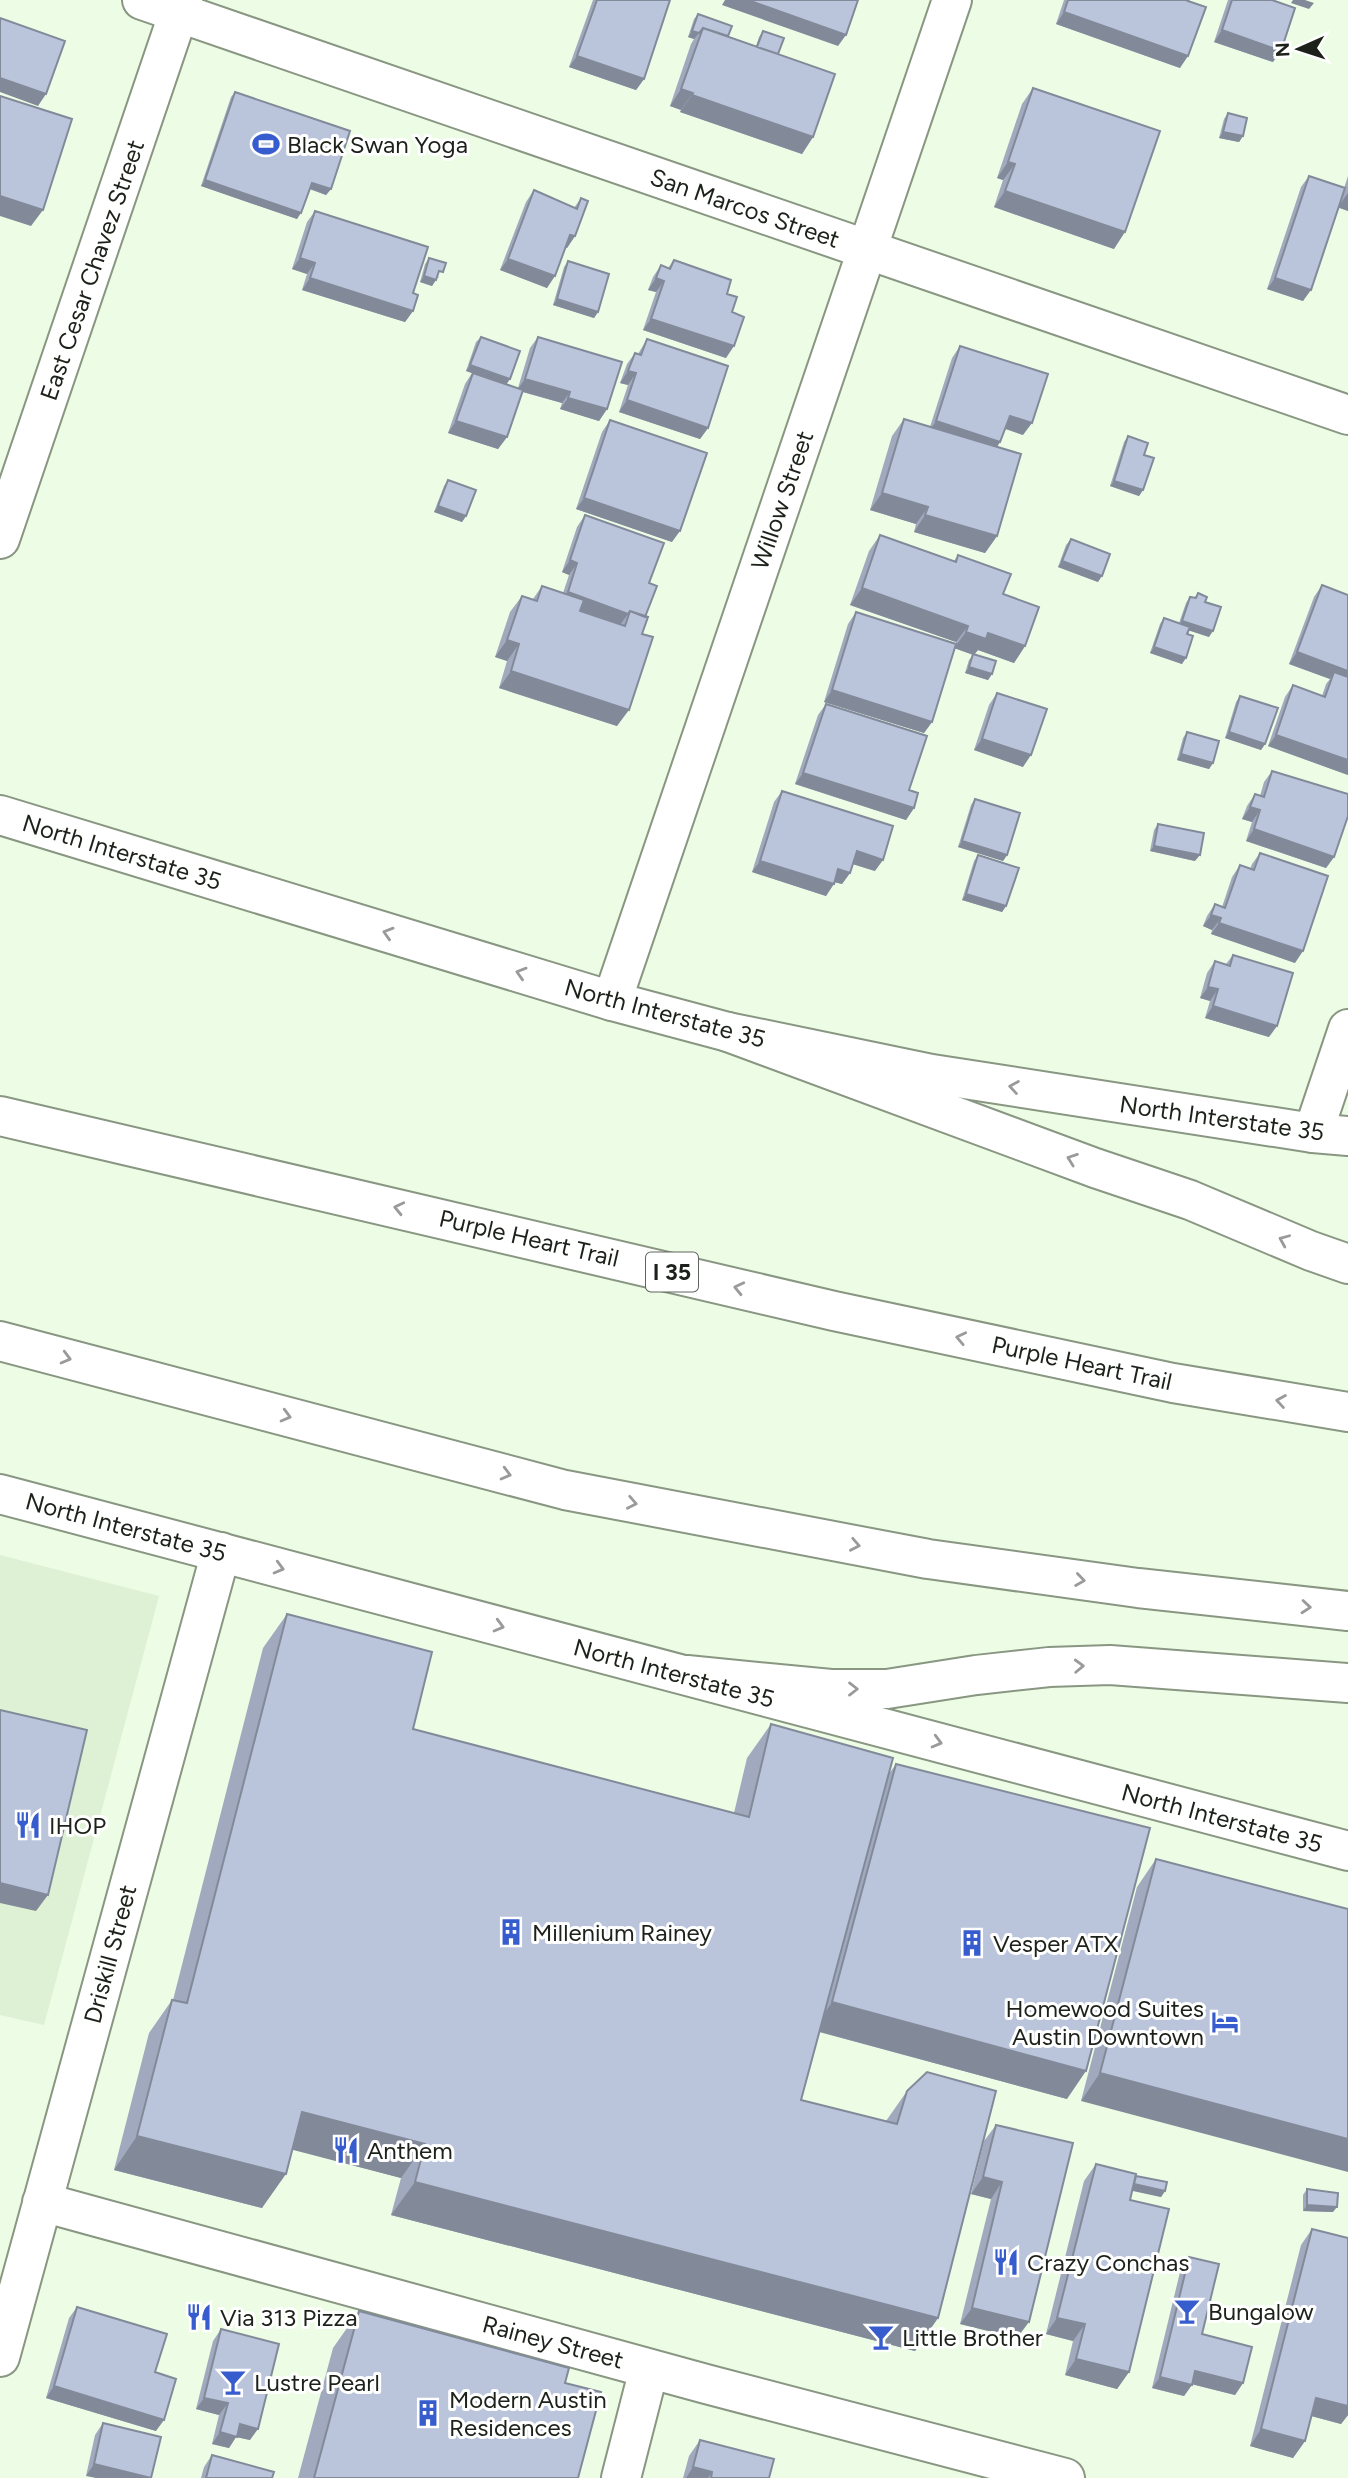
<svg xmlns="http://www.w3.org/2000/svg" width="1348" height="2478" font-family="Figtree,sans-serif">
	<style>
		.built { fill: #def1d4 }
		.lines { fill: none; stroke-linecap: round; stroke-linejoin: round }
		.minor-casing { stroke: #889682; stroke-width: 42 }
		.secondary-casing { stroke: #889682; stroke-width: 42 }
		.motorway-casing { stroke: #889682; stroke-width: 42 }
		.minor { stroke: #fff; stroke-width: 38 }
		.secondary { stroke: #fff; stroke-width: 38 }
		.motorway { stroke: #fff; stroke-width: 38 }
		.wall { fill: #a0a9bd }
		.shaded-wall { fill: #828a9a }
		.building { fill: #bac5dc; stroke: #828a9a; stroke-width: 2 }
		.oneway { stroke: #999b98 }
		.labels { text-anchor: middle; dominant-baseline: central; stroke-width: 6; stroke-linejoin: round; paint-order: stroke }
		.shield { fill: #fff; stroke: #60645e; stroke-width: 2 }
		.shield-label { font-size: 23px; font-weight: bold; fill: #1c2119 }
		.poi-label { font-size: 24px; fill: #1c2119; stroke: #fff; text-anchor: start }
		.street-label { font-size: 24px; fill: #1c2119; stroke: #fff }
	</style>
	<rect width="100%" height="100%" fill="#edfce5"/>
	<path class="built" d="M0,1555l159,41 -115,429 -44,-10z"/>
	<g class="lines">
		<defs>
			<path id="minor" d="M142,0l1206,415
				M612,1001l340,-1001
				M1313,1133l35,-104
				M42,2202l664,182 359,94
				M0,2357l221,-805
				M621,2478l28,-109"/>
			<path id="secondary" d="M0,539l183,-539
				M0,815l612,186 116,31 204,42 381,59 35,3
				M0,1494l1348,357"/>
			<path id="motorway" d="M728,1032l367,136 95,32 121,51 37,13
				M0,1116l834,195 339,72 175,29
				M0,1341l565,149 363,69 210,29 210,23
				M687,1675l144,14h56l89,-14 73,-8 61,-2 238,18"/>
		</defs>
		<use href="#minor" class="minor-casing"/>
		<use href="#secondary" class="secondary-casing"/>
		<use href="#motorway" class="motorway-casing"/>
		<use href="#minor" class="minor"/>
		<use href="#secondary" class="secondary"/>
		<use href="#motorway" class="motorway"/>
	</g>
	<path class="wall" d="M593,0h77l-26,79 -8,11 -67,-23z
		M1064,0h125l-9,68 -124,-44z
		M1228,0h44l1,62 -59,-20z
		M698,14l30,22 28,10 3,-9 4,-6 15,23 35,83 -11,17 -122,-42 1,-2 -11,-4 21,-62 3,-5 -6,-2 6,-18z
		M1033,88l81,161 -120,-42 9,-27 -6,-2 25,-74z
		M235,92l96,97 -5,6 -17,-6 -12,30 -96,-33 30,-89z
		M1228,113l15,23 -4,6 -20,-4 5,-19z
		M1309,176l35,12 4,-12v35l-9,-3 -36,93 -36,-12 34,-102z
		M534,190l40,18 7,-10 -6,38 -8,12 -1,-1 -19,41 -47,-18 26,-68z
		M315,211l98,100 -8,11 -103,-32 5,-16 -15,-5 15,-47z
		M429,258l10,20 -2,-1 -5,9 -12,-4 5,-18z
		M674,260l53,34 5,18 -6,46 -83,-28 13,-38 -8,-2 5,-13 8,-12 7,3z
		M568,261l30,51 -4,6 -41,-13 11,-38z
		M481,337l25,47 12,4 12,-40 8,-11 69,72 -8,12 -39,-12 2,-6 -40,-11 -15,45 -9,12 -50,-16 17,-49 7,-11 -6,-2 10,-29z
		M647,339l61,89 -8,11 -81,-27 9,-27 -8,-2 7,-19 8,-11 3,1z
		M960,346l63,89 -18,-6 -5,13 -3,5v89l-12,17 -71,-21 2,-8 -46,-14 22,-74 12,-17 26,8 22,-69z
		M610,420l62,122 -96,-33 26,-77z
		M1128,436l16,19 -1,35 -4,6 -29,-10 14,-44z
		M448,480l18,36 -4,6 -28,-10 10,-26z
		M585,515l64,68 -7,51 -25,92 -118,-38 8,-27 -12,-4 15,-45 12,-16 11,3 9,-13 21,7 6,-18 -7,-3 15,-45z
		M880,535l74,26 4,-6 45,39 22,52 -11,17 -36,-13 -4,4 18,20 -4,6 -23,-7 4,-13 4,-5 -19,-7 -22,74 -8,11 -100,-31 24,-78 8,-12 100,32v-2l-106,-37 19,-54z
		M1071,539l27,43 -40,-15 8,-22z
		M1322,585l26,10v180l-80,-29 17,-49 8,-12 29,11 4,-12 4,-5 -41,-15 25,-67z
		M1198,593l7,9 4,35 -20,-7 -7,34 -32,-11 10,-29 4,-6 15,5 7,-20 4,-6 4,1z
		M997,693l26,74 -49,-17 15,-45z
		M1240,696l25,48 -4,6 -36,-12 11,-36z
		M826,704l83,86 5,18 -8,12 -111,-36 23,-69z
		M1187,732l26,31 -4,6 -32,-9 6,-22z
		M1272,771l62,86 -8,11 -80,-27 6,-19 -10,-3 5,-13 8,-12 5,2 4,-14z
		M782,791l93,80 -22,-7 -3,9 -8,11 -8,-2 -8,14 -74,-24 22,-70z
		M975,799l32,56 -4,6 -45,-14 13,-42z
		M1158,824l37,37 -45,-10 4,-21z
		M1260,853l35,110 -84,-29 1,-4 -9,-4 4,-10 8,-12 7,3 10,-30 8,-12 10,4 2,-5z
		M978,855l28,51 -4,6 -40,-12 12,-39z
		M1233,955l36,82 -64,-19 5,-17 -10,-3 7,-25 8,-12 11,3z
		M287,1614l126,115 321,84 13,-55 24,-34 117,51 8,-11 171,335 -248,-67 -18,68 85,21 21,-30 31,227 -23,33 -524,-136 10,-37 -109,-29 -30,59 -148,-38 35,-137 23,-33h1l90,-352z
		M1156,1859l192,50 -267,192 56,-214z
		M996,2125l21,213 -57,-14 31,-125 -20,-5 13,-53z
		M1096,2164l40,12 29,15 -4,6 -29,-7 -2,10 -1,172 -12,17 -52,-14 8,-34 -27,-7 38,-153z
		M1307,2189l26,23 -30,-1v-16z
		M1312,2229l36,9v177l-7,9 -30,-8 -6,25 -12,17 -43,-12 51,-201z
		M1189,2257l13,77 41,49 -8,12 -43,-11 -8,12 -32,-8 29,-120z
		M77,2307l78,65 1,59 -110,-33 23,-80z
		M359,2311l206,72 13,95h-280l35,-130z
		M221,2329l29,111 -14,-3 -7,11 -17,-4 7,-29 -23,-6 17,-68z
		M103,2423l58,14 -75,39 9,-41z
		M700,2440l69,38h-86l6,-22z
		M212,2455l60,23h-71l3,-11z"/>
	<path class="shaded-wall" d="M725,0h23l98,35 -8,11 -116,-41z
		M1293,0h12l9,3 -5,6 -18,-6z
		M1064,12l124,44 -8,12 -124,-44z
		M1222,30l59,21 -8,11 -59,-20z
		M692,31l7,2 -5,6 -6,-2z
		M577,56l67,23 -8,11 -67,-23z
		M0,78l46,16 -8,12 -38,-14z
		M681,89l12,4 -12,17 -11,-4z
		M692,95l121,42 -11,17 -122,-42z
		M1223,132l20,4 -4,6 -20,-4z
		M1008,162l7,2 -12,16 -6,-2z
		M205,180l96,33 -4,6 -96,-33z
		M312,183l19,6 -5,6 -18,-7z
		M1005,191l120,41 -11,17 -120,-42z
		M1348,193v18l-10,-4z
		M0,196l43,14 -12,16 -31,-10z
		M570,235l5,1 -8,12 -5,-2z
		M300,258l15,5 -8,11 -15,-5z
		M508,259l47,17 -8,12 -47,-18z
		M424,276l12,4 -4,6 -12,-4z
		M310,278l103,33 -8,11 -103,-32z
		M656,278l8,3 -8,11 -8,-2z
		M1275,278l36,12 -8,11 -36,-12z
		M557,299l41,13 -4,6 -41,-13z
		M651,319l83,27 -8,12 -83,-28z
		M470,365l40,14 -4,6 -40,-14z
		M628,371l8,2 -8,12 -8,-2z
		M525,379l45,13 -8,11 -45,-13z
		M568,398l39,11 -8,12 -39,-12z
		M627,400l81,28 -8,11 -81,-27z
		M1010,416l22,7 -9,12 -22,-8z
		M456,421l51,16 -9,12 -50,-16z
		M936,421l64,21 -8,12 -64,-21z
		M1114,481l29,9 -4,6 -29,-10z
		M882,493l46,14 -12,17 -46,-14z
		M584,498l96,33 -8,11 -96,-33z
		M438,506l28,10 -4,6 -28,-10z
		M925,515l72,21 -12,17 -71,-21z
		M570,560l7,3 -8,12 -7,-3z
		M1062,561l40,15 -4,6 -40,-15z
		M862,588l106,38 -12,16 -106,-37z
		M568,592l60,22 -8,11 -61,-21z
		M1182,621l31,10 -4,6 -31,-10z
		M966,632l22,1 37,13 -11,17 -36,-13 -4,5 -20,-7z
		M507,640l12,4 -12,17 -12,-4z
		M1154,647l32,11 -4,6 -32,-11z
		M1297,652l51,19v15l-14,-14 -4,7 -41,-15z
		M969,667l23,7 -4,6 -23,-7z
		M511,671l118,39 -12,16 -118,-38z
		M832,690l100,32 -8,11 -100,-31z
		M1229,732l36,12 -4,6 -36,-12z
		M1276,735l72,25v15l-80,-29z
		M982,739l49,16 -8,12 -49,-17z
		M1181,754l32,9 -4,6 -32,-9z
		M803,773l111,35 -8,12 -111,-36z
		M1250,807l10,3 -8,12 -10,-3z
		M1254,829l80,28 -8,11 -80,-27z
		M962,841l45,14 -4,6 -45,-14z
		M1154,846l46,9 -5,6 -45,-10z
		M857,851l26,9 -8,11 -26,-8z
		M760,861l74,23 -8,12 -74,-24z
		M838,869l12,4 -8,11 -12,-3z
		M966,894l40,12 -4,6 -40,-12z
		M1211,915l10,3 -9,12 -9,-4z
		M1219,923l84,28 -8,12 -84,-29z
		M1208,987l10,2 -8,12 -10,-3z
		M1213,1006l64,20 -8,11 -64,-19z
		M0,1883l48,12 -12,16 -36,-8z
		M832,2002l254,69 -19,28 -254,-69z
		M1100,2073l248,66v33l-267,-71z
		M302,2112l123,32 -24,34 -123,-32z
		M137,2136l149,38 -24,34 -148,-38z
		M983,2177l19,5 -11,17 -20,-5z
		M415,2182l523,136 -23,33 -524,-136z
		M1132,2184l33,7 -4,6 -33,-7z
		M1307,2205l30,2 -4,5 -30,-1z
		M972,2308l57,14 -12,16 -57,-14z
		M1057,2318l28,6 -12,17 -27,-7z
		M1076,2359l53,13 -12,17 -52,-14z
		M1195,2371l48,12 -8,12 -48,-12z
		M1160,2377l32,8 -8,11 -32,-8z
		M54,2386l110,34 -8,11 -110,-33z
		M204,2398l24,5 -9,12 -23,-6z
		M1316,2398l32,8v9l-7,9 -37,-10z
		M240,2424l18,5 -8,11 -14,-3 -7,11 -17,-4 8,-12z
		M1261,2429l44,12 -12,17 -43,-12z
		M94,2464l57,14h-55l-10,-2z
		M693,2467l19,5 -4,6h-22z"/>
	<path class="building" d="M597,0h73l-26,79 -67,-23z
		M748,0h110l-12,35z
		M1068,0h121l-1,1 18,6 -18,49 -124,-44z
		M1232,0h40l23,8 -14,43 -59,-21z
		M698,14l34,12 -4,10 -25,-8 -4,5 -7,-2z
		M0,18l65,23 -19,53 -46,-16z
		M703,28l132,46 -22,63 -121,-42 1,-2 -12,-4z
		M763,31l21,7 -6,16 -21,-7z
		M1033,88l127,43 -35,101 -120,-41 10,-27 -7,-2z
		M235,92l115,39 -19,58 -19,-6 -11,30 -96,-33z
		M0,96l72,23 -29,91 -43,-14z
		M1228,113l19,5 -4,18 -20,-4z
		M1309,176l36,12 -34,102 -36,-12z
		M534,190l43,19 4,-11 7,3 -13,35 -5,-1 -15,41 -47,-17z
		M315,211l113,36 -15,46 5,2 -5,16 -103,-33 5,-15 -15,-5z
		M429,258l17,5 -3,9 -4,-1 -3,9 -12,-4z
		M674,260l57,20 -4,14 10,3 -5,15 12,5 -10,29 -83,-27 13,-38 -8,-3 5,-13 9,4z
		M568,261l41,13 -11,38 -41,-13z
		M481,337l39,14 -10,28 -40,-14z
		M538,337l84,25 -15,47 -39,-11 2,-6 -45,-13z
		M647,339l81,27 -20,62 -81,-28 9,-27 -8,-2 7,-18 6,2z
		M960,346l88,28 -16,49 -22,-7 -10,26 -64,-21z
		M473,373l50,17 -16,47 -51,-16z
		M904,419l117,35 -24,82 -72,-21 3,-8 -46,-14z
		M610,420l97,33 -27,78 -96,-33z
		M1128,436l20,7 -4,12 10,3 -11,32 -29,-9z
		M448,480l28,10 -10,26 -28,-10z
		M585,515l79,28 -15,40 8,3 -12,31 -15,-6 -2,3 -60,-22 9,-29 -7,-3z
		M880,535l76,27 2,-7 53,19 -8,20 36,13 -14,39 -37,-13 -2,6 -20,-7 2,-6 -106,-38z
		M1071,539l39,15 -8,22 -40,-15z
		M1322,585l26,10v76l-51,-19z
		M542,586l42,14 -4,11 45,15 5,-15 18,6 -6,17 11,3 -24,73 -118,-39 8,-27 -12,-4 15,-44 15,5z
		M1198,593l9,4 -2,5 16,5 -8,24 -31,-10 8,-24 6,1z
		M856,612l100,32 -24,78 -100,-32z
		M1164,618l26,9 -3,7 6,2 -7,22 -32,-11z
		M973,654l23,7 -4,13 -23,-7z
		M1334,672l14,5v83l-72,-25 17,-50 32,12z
		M997,693l50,16 -16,46 -49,-16z
		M1240,696l38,12 -13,36 -36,-12z
		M826,704l101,32 -18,54 9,3 -4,15 -111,-35z
		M1187,732l32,9 -6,22 -32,-9z
		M1272,771l76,23v22l-14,41 -80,-28 6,-19 -10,-3 5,-13 9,3z
		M782,791l111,35 -10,34 -26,-9 -7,22 -12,-4 -4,15 -74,-23z
		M975,799l45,14 -13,42 -45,-14z
		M1158,824l46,9 -4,22 -46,-9z
		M1260,853l68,23 -25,75 -84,-28 2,-5 -10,-3 4,-11 10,4 15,-43 14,5z
		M978,855l41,13 -13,38 -40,-12z
		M1233,955l60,18 -16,53 -64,-20 5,-17 -10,-2 7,-26 15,5z
		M287,1614l145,38 -19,77 336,88 22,-93 122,34 -92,342 96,24 10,-33 20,-19 69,19 -58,227 -523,-136 10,-38 -123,-32 -16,62 -149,-38 35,-136 15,3z
		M0,1710l87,20 -39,165 -48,-12z
		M896,1764l254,64 -64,243 -254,-69z
		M1156,1859l192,50v230l-248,-66z
		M996,2125l77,18 -44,179 -57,-14 30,-126 -19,-5z
		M1096,2164l40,10 -6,26 39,9 -40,163 -53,-13 9,-35 -28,-6z
		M1136,2176l31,6 -2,9 -31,-7z
		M1307,2189l31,4 -1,14 -30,-2z
		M1312,2229l36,9v168l-32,-8 -11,43 -44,-12z
		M1189,2257l30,7 -17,70 50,13 -9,36 -48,-12 -3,14 -32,-8z
		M77,2307l90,27 -12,38 21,7 -12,41 -110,-34z
		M359,2311l210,57 -4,15 36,9 -23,86h-264z
		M221,2329l58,15 -21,85 -18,-5 -3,13 -17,-5 8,-29 -24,-5z
		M103,2423l58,14 -10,41 -57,-14z
		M700,2440l74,19 -5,19h-58l1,-6 -19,-5z
		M212,2455l62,17 -2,6h-66z"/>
	<defs><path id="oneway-chevron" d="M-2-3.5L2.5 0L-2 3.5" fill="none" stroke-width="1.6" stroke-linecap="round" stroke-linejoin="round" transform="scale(1.75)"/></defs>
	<g class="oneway">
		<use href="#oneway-chevron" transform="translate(388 933) rotate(-163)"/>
		<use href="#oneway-chevron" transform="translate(521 973) rotate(-163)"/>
		<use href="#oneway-chevron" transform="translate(1014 1087) rotate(-171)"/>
		<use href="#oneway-chevron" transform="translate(1072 1159) rotate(-160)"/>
		<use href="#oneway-chevron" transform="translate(399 1208) rotate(-167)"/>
		<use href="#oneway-chevron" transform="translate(1284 1240) rotate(-157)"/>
		<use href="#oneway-chevron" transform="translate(739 1288) rotate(-167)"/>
		<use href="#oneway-chevron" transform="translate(961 1338) rotate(-168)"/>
		<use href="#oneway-chevron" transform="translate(66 1358) rotate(15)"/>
		<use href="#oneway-chevron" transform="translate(1281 1401) rotate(-171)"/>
		<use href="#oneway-chevron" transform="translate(286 1416) rotate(15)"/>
		<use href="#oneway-chevron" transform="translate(506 1474) rotate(15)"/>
		<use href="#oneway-chevron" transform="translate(632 1503) rotate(11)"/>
		<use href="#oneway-chevron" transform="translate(855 1545) rotate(11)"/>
		<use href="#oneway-chevron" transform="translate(279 1568) rotate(15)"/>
		<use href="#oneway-chevron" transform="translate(1080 1580) rotate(8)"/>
		<use href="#oneway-chevron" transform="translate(1306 1607) rotate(5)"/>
		<use href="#oneway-chevron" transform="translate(499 1626) rotate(15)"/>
		<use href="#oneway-chevron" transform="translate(1079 1666) rotate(-2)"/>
		<use href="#oneway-chevron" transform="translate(853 1689)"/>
		<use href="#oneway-chevron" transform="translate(937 1742) rotate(15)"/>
	</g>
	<defs>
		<symbol id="stadium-bare" viewBox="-9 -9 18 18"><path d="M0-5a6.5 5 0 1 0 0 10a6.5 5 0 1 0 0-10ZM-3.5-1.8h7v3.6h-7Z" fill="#365ccd" stroke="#fff" stroke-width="2.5" paint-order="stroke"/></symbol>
		<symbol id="restaurant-bare" viewBox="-9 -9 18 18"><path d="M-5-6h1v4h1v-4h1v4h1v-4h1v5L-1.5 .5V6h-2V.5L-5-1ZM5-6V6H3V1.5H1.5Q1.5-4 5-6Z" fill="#365ccd" stroke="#fff" stroke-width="2.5" paint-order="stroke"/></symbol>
		<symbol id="building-bare" viewBox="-9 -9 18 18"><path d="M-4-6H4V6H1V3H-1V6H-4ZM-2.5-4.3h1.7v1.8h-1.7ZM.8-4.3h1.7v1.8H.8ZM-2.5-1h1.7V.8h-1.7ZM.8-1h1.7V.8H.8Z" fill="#365ccd" stroke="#fff" stroke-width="2.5" paint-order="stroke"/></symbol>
		<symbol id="hotel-bare" viewBox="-9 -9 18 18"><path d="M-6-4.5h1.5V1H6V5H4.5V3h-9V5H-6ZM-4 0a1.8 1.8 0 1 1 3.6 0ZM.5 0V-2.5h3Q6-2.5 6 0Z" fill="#365ccd" stroke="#fff" stroke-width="2.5" paint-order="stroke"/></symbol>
		<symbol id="bar-bare" viewBox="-9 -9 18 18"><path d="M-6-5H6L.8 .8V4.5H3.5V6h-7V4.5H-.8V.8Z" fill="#365ccd" stroke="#fff" stroke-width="2.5" paint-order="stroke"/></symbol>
	</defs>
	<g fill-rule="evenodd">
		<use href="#stadium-bare" x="247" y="125" width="38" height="38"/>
		<use href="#restaurant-bare" x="9" y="1806" width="38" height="38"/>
		<use href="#building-bare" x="492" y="1913" width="38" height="38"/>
		<use href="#building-bare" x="953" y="1924" width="38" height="38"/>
		<use href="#hotel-bare" x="1206" y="2003" width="38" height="38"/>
		<use href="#restaurant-bare" x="327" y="2131" width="38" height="38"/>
		<use href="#restaurant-bare" x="987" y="2243" width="38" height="38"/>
		<use href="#bar-bare" x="1168" y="2292" width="38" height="38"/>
		<use href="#restaurant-bare" x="180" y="2298" width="38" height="38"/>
		<use href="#bar-bare" x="862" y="2318" width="38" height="38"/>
		<use href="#bar-bare" x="214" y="2363" width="38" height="38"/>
		<use href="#building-bare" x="409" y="2394" width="38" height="38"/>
	</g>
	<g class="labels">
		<rect class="shield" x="646" y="1252.5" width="52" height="39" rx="5"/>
		<g class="shield-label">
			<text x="672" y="1272">I 35</text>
		</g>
		<g class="poi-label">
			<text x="287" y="144">Black Swan Yoga</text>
			<text x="49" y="1825">IHOP</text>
			<text x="532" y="1932">Millenium Rainey</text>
			<text x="993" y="1943">Vesper ATX</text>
			<text x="1204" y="2008" text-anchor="end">Homewood Suites<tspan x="1204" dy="28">Austin Downtown</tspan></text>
			<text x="367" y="2150">Anthem</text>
			<text x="1027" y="2262">Crazy Conchas</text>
			<text x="1208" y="2311">Bungalow</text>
			<text x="220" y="2317">Via 313 Pizza</text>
			<text x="902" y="2337">Little Brother</text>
			<text x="254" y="2382">Lustre Pearl</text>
			<text x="449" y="2399">Modern Austin<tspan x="449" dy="28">Residences</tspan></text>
		</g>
		<g class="street-label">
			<text transform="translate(745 208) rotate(19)">San Marcos Street</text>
			<text transform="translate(92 270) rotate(-71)">East Cesar Chavez Street</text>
			<text transform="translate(782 500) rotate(-71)">Willow Street</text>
			<text transform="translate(122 852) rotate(17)">North Interstate 35</text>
			<text transform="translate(665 1013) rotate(15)">North Interstate 35</text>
			<text transform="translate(1222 1118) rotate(8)">North Interstate 35</text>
			<text transform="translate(529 1238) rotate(13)">Purple Heart Trail</text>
			<text transform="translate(1082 1363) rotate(12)">Purple Heart Trail</text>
			<text transform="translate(126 1527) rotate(15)">North Interstate 35</text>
			<text transform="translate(674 1673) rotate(15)">North Interstate 35</text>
			<text transform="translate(1222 1818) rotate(15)">North Interstate 35</text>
			<text transform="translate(110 1954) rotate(-75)">Driskill Street</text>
			<text transform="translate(553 2342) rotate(15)">Rainey Street</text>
		</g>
	</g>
	<g transform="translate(1299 49) rotate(267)" stroke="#ffffff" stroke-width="5" paint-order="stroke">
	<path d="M0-5L12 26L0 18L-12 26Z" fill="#1c2119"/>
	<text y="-10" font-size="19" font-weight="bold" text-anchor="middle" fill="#1c2119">N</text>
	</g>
</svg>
